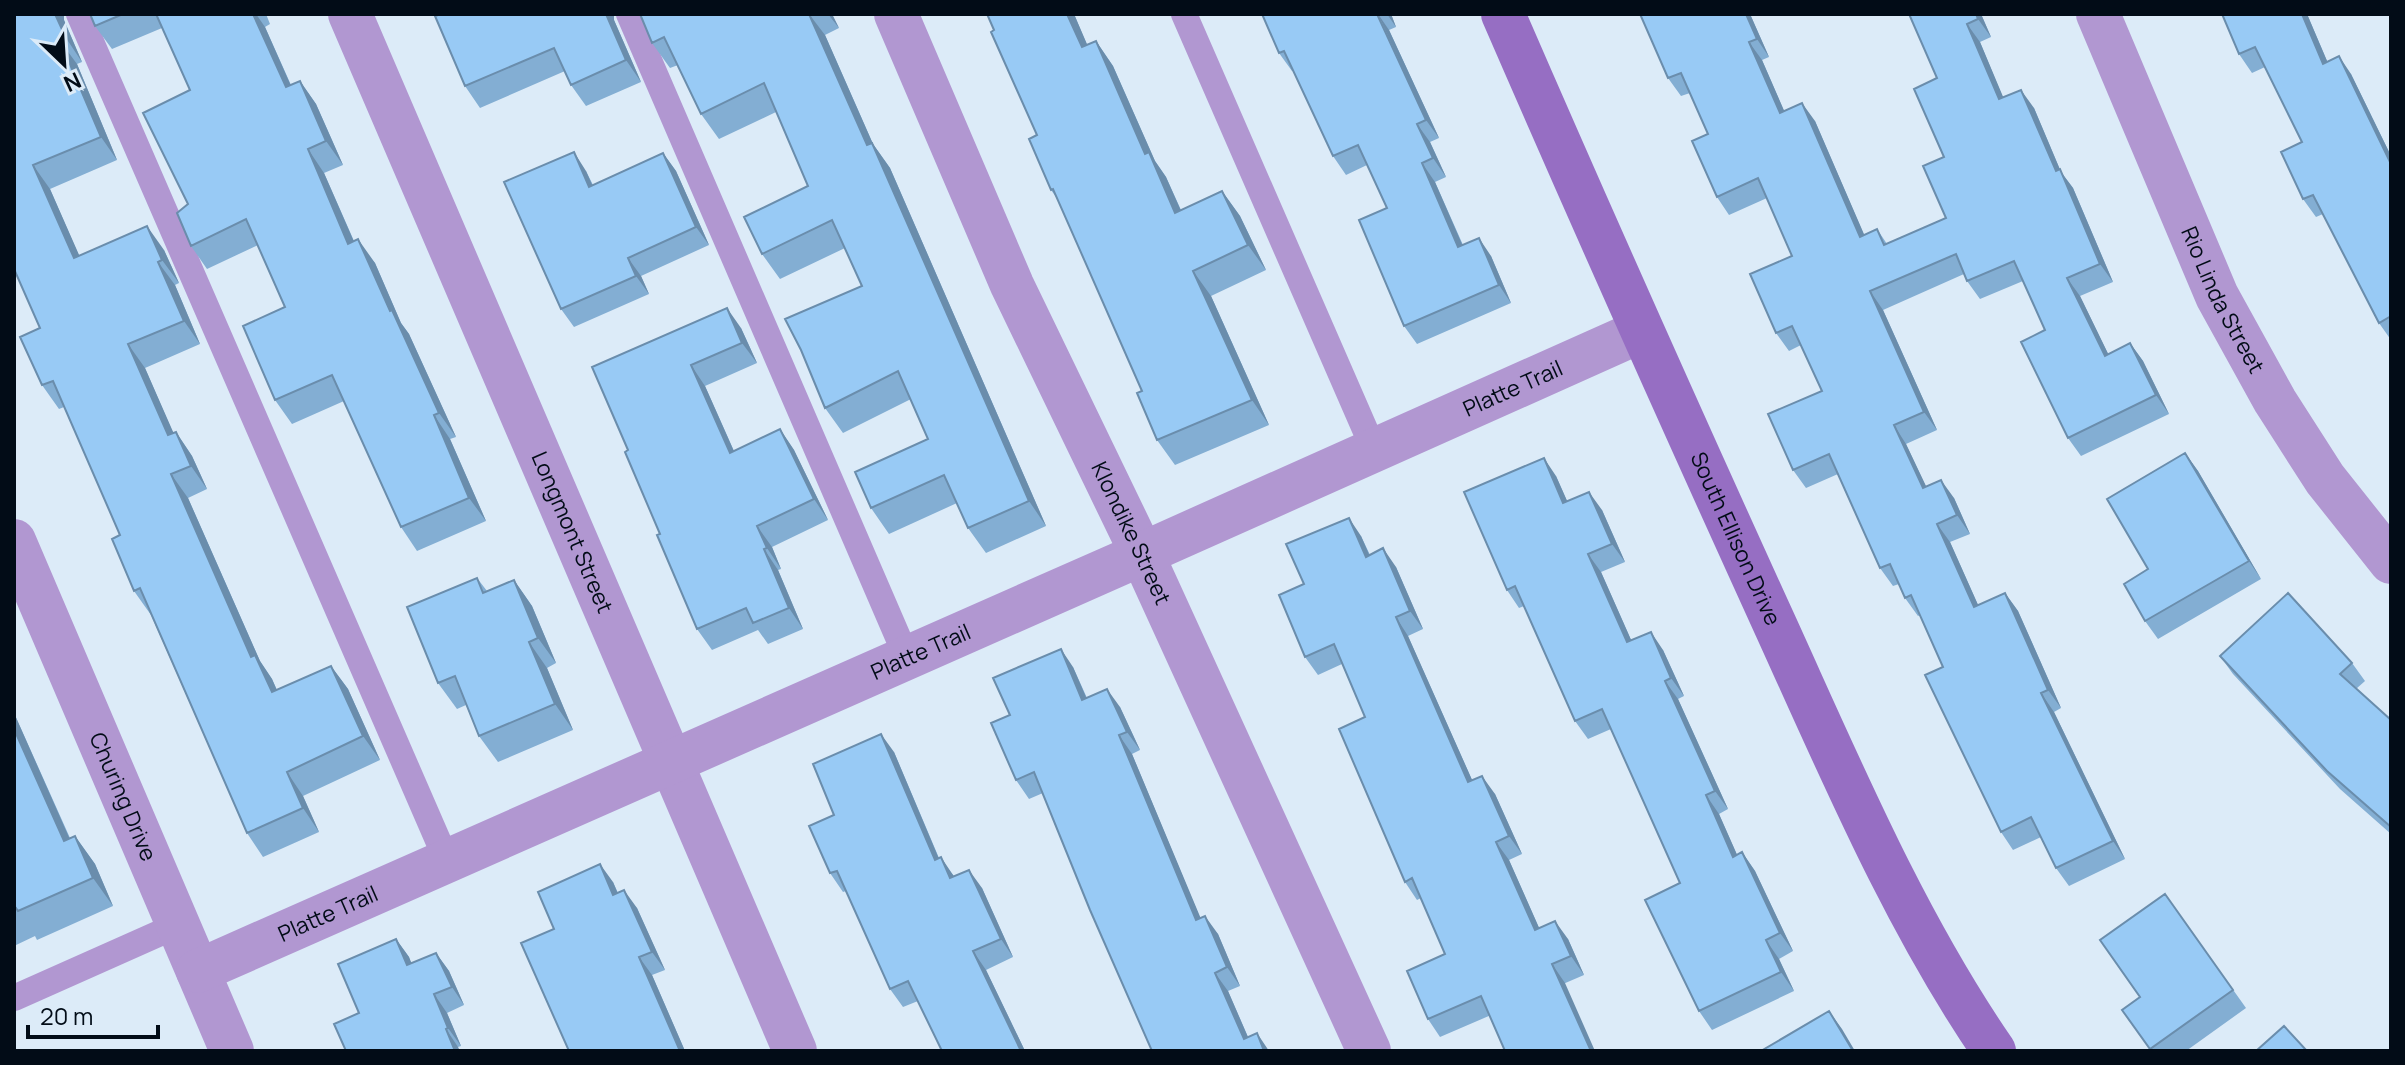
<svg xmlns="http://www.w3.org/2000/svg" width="2405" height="1065" font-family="Manrope,sans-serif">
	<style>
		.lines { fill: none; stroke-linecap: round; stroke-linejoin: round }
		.lane { stroke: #b197d1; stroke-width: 26 }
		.street { stroke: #b197d1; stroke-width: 44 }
		.secondary { stroke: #966ec3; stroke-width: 44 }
		.wall { fill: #83aed3 }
		.shaded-wall { fill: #6a8dac }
		.building { fill: #98caf5; stroke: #6a8dac; stroke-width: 2 }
		.labels { text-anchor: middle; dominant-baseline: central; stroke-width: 8; stroke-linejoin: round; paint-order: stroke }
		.street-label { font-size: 22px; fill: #020c17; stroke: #dcebf8 }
	</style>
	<rect width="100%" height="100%" fill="#dcebf8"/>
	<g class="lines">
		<path class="lane" d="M79,14l368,847
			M629,14l278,644
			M1184,14l190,436
			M14,998l164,-73"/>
		<g class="street">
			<path id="s1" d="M350,14l445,1037"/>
			<path id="s2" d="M896,14l116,271 130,269 227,497"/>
			<path id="s3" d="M2098,14l119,282 58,105 50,78 66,83"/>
			<path id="s4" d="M14,541l218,510"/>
			<path id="s5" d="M198,971l944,-417 499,-223"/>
		</g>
		<path class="secondary" id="s6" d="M1503,14c89,205 180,409 273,613 65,143 129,295 218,424"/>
	</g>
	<path class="wall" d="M14,14h50v6l18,42 -5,2 40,96 -67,29 29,67 85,-6 15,33 -4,2 25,59 -55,24 28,65 3,-1 16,24 15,33 -19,9 72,163 12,18 5,11 54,-24 17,23 32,71 -77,36 16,36 -56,25 -16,-24 -96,-218 -17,-24 -14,-56 -56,-128 -5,2 -17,-24 -2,-57z
		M90,14h176l4,10 -5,3 26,58 9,-4 16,23 27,61 -19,8 30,68 21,22 26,60 8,11 47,103 -6,2 36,82 -69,30 -16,-24 -57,-126 -52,23 -17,-24 10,-93 -27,-62 -51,24 -16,-23 -3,-42 2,-114 -28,-62 -50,21 -17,-23z
		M441,14h173v6l27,62 -55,24 -15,-21 -6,-14 -85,37 -15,-22z
		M640,14h192l7,14 -14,7 48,109 17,24 156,358 -60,27 -18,-25 -11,-25 -68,31 -18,-26 57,-69 -17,-40 -68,34 -18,-25 37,-122 -17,-38 -65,31 -18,-25 46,-68 -32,-74 -57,27 -18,-25 -23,-49 -8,3 -18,-25z
		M987,14h87l13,31 9,-4 17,25 42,95 11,16 15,33 41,-19 18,25 26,54 -55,26 58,129 -94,40 -18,-25 -15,-49 -83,-190 -8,-11 -14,-55z
		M1262,14h129l5,13 -7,3 50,108 -9,4 16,35 -11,5 28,63 28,11 20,47 -94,41 -13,-18 -17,-118 -20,-43 -21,10 -13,-19 -40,-85h-1l-13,-18z
		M1750,14l19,43 -7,3 22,51 31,10 49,114 13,-6 10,15 59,-26 -2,-61 -7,-79 -28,-64h72l10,23 -11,5 23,56 31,10 27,64 12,16 40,94 -33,14 28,58 22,-11 13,18 26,53 -88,42 -13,-18 -23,-108 -22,-49 -43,18 -13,-18 -3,-7 -81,36 54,120 -31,14 20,43 28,11 16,36 -20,8 28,63 27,-12 13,18 43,97 -7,4 71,147 -56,27 -13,-18 -15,-31 -28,13 -12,-18 -58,-165 -23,-52 -2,1 -13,-18 -6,-14 -6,2 -13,-18 -42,-94 -32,14 -13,-18 29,-79 -21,-46 -12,6 -13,-18 16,-77 -25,-58 -38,17 -12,-18 -9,-63 -18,-41 -9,3 -13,-18z
		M2222,14h85l20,47 24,13 40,82v184l-12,-17 -56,-109 -7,3 -13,-18 -1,-57 -37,-75 -13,6 -13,-19z
		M663,153l13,18 33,74 -68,31 8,18 -75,33 -13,-18 25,-138 7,14z
		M741,328l16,35 -52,23 29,65 46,-22 14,21 34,70 -56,27 9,22 -3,1 25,59 -35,15 -10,-14 -46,20 -15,-21 -69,-179 -36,-83z
		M2185,453l13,18 63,108 -103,60 -13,-18 3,-52z
		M1556,476l11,25 35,9 23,52 -24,10 30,68 32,10 21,46 -6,3 50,110 -9,5 18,41 5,-3 13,19 38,80 -14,8 15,32 -82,39 -13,-19 -19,-128 -69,-154 -23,10 -13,-18 -51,-115 -5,2 -12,-18z
		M1361,536l9,19 26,12 27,62 -15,7 64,144 23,14 27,60 -13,6 30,68 29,11 16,36 -144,62 -12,-18 17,-65 -24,-56 -4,2 -12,-18 -40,-165 -23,-53 -24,11 -13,-18 -1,-73z
		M477,578l10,13 27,-11 18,26 24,57 -9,5 26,62 -75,32 -19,-26 -13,-31 -9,4 -19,-26z
		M2220,656l132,7 13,18 -9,8 35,31v114l-51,-45 -107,-115z
		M1073,667l14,31 33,9 20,43 -8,4 68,164 18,16 22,52 -12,5 20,46 21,14h-117l-109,-258 -14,6 -13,-19 -6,-65z
		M14,713l56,125 5,-2 20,28 18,42 -76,34 -2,-4 -21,10z
		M894,752l45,106 15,18 28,12 31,69 -27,13 39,81h-83l-24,-50 -15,6 -13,-18 -44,-98 -3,1 -13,-19 4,-58z
		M613,882l5,11 19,15 28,62 -13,5 33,76h-116l-15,-122z
		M2165,894l81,114 -60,43h-35l-29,-41 18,-13z
		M396,939l13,18 2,7 25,-11 13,18 15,34 -17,8 14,33 -3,1 -99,-34z"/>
	<path class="shaded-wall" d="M55,14h9v6l18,42 -16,-24z
		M253,14h3l9,13 37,84 -16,-24z
		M606,14h8v6l27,62 -15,-22z
		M809,14l16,21 48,109 17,24 156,358 -17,-25 -162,-356z
		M828,14h4l7,14z
		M1067,14h7l25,58 -17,-25z
		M1378,14l11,16 50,108 -13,-18z
		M1387,14h4l5,13z
		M1746,14h4l19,43 -12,-18z
		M1976,14h5l10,23 -13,-18z
		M2302,14h5l29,68 -13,-18z
		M1967,24l13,18 32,76 -13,-19z
		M60,41l17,23 40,96 -16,-23z
		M1096,41l17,25 42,95 11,16 27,61 -18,-25 -30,-59z
		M1749,42l13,18 31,71 -13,-18z
		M2339,56l12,18 40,82v8z
		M300,81l16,23 27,61 -17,-24z
		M2021,90l13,18 27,64 12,16 40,94 -13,-18 -44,-93z
		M1802,103l13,18 58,134 -13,-18z
		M1417,124l13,18 16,35 -13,-19z
		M308,149l16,24 41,94 -17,-23z
		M574,152l12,19 15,34 -12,-18z
		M663,153l13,18 33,74 -13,-18z
		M1422,163l13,19 36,83 -13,-18z
		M33,165l17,24 41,93 -17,-24z
		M1222,191l18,25 26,54 -18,-25z
		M147,226l17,24 15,33 -17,-23z
		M1479,238l12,18 20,47 -12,-18z
		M358,239l17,24 26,60 8,11 47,103 -17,-24 -49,-102z
		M628,258l13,18 8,18 -13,-18z
		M158,262l17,23 25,59 -16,-23z
		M1193,271l18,25 58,129 -17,-25z
		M2067,278l13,18 38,78 -13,-18z
		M1870,291l13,19 54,120 -13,-18z
		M727,308l14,20 16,35 -15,-20z
		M2130,343l13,18 26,53 -13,-19z
		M128,344l17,24 40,91 -17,-24z
		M691,365l14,21 39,88 -14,-21z
		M434,415l16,24 36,82 -17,-23z
		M1894,425l12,19 30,63 -13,-19z
		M780,429l14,21 34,70 -14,-21z
		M176,432l16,24 15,33 -16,-23z
		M2185,453l13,18 63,108 -12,-18z
		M1544,458l12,18 20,45 -13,-18z
		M171,474l17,24 72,163 12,18 16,37 -16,-24 -21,-35z
		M1941,480l13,18 16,36 -13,-19z
		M1589,492l13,18 23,52 -13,-18z
		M1349,518l12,18 17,39 -12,-18z
		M1937,524l13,18 37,83 -13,-18z
		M757,526l15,21 9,22 -14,-21z
		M1383,548l13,19 27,62 -13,-18z
		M764,549l14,21 25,59 -14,-21z
		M1588,554l13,18 39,88 -13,-18z
		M514,580l18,26 24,57 -18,-25z
		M2005,593l13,18 43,97 -13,-18z
		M1396,617l12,19 73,164 -13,-18z
		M1651,632l12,18 21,46 -13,-18z
		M529,642l18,26 26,62 -18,-26z
		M1061,649l12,18 22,51 -13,-18z
		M331,666l17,23 32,71 -17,-24z
		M1665,681l13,18 50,110 -13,-18z
		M1107,689l13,18 20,43 -13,-18z
		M2041,693l13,19 71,147 -12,-18z
		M14,713l69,156 -19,-28 -50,-112z
		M881,734l13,18 53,126 -12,-18z
		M1119,735l13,19 77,184 -13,-18z
		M287,772l16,24 16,36 -16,-24z
		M1482,776l13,18 27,60 -13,-18z
		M1706,795l13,19 27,61 -13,-18z
		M75,836l20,28 18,42 -20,-28z
		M1496,842l13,18 39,88 -13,-18z
		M1742,852l13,19 38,80 -13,-18z
		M941,857l12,18 10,21 -13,-18z
		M600,864l13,18 13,31 -13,-18z
		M969,870l13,18 31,69 -12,-18z
		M624,890l13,18 28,62 -13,-18z
		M1205,916l13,18 22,52 -13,-19z
		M1555,921l13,18 16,36 -13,-19z
		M396,939l13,18 11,27 -13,-19z
		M1766,940l13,19 15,32 -13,-19z
		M973,951l13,19 39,81h-4z
		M436,953l13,18 15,34 -12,-18z
		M639,957l13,18 33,76h-5z
		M1552,964l13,19 30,68h-4z
		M1215,973l13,18 26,60 -10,-12z
		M434,994l13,19 14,33 -13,-18z
		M1829,1011l13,18 13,22h-2z
		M446,1029l12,18 2,4h-5z
		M1257,1033l12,18h-5z"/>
	<path class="building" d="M14,14h41l11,24 -6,3 41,96 -68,28 41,93 73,-32 15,34 -4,2 26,59 -56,23 40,91 8,-3 15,34 -20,8 80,183 4,-2 17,37 59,-26 32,70 -76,36 16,36 -56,25 -107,-245 -6,3 -22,-52 8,-4 -67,-154 -11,4 -22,-48 20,-9 -26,-59z
		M90,14h33l-28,12z
		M156,14h97l33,73 14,-6 26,60 -18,8 40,95 10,-5 32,72 2,-1 47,103 -5,2 35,83 -68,29 -69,-152 -57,25 -32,-74 42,-19 -39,-88 -55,27 -14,-33 11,-9 -45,-91 47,-23z
		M441,14h165l20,46 -55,25 -17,-37 -89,38 -30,-70z
		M640,14h169l58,131 5,-2 157,358 -61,27 -24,-53 -73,33 -16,-36 73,-33 -30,-68 -73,37 -24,-58 -16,-31 77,-33 -30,-66 -70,34 -18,-37 64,-31 -44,-103 -63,31 -37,-77 -12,6z
		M987,14h80l15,33 14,-6 49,113 4,-2 26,61 47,-22 26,54 -55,26 59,129 -95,40 -20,-47 5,-2 -89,-202 -2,1 -22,-51 8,-4 -46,-103 3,-2z
		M1262,14h115l49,106 -9,4 16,34 -11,5 36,84 21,-9 20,47 -95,41 -45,-106 28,-12 -29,-63 -25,11 -49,-105 -5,2z
		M1640,14h106l11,25 -8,3 31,71 22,-10 58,134 17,-8 7,16 62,-27 -23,-52 21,-9 -30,-68 23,-11 -28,-64h67l2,5 -11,5 32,75 22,-9 35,81 4,-2 40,95 -33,14 38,78 25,-13 26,52 -88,43 -47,-96 24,-12 -31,-69 -47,20 -11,-27 -86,37 54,121 -30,13 29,63 18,-8 16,35 -20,9 37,83 31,-14 43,97 -7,3 72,148 -57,27 -25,-51 -30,15 -76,-157 18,-8 -32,-72 -6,3 -15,-34 -10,4 -51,-114 -36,16 -25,-56 54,-23 -30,-65 -16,7 -26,-59 42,-18 -34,-78 -41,19 -25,-56 16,-7 -27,-61 -13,5z
		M2222,14h80l21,50 16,-8 52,108v152l-12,7 -66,-128 -10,4 -22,-47 21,-10 -47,-95 -16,7z
		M574,152l15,35 74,-34 33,74 -68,31 8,18 -75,33 -57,-127z
		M727,308l15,35 -51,22 39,88 50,-24 34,70 -57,27 10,22 -3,1 25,59 -36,15 -7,-15 -49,21 -40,-94 3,-1 -35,-82 3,-2 -36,-83z
		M2185,453l64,108 -104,60 -21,-37 24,-15 -41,-70z
		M1544,458l19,45 26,-11 23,52 -24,10 39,88 24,-10 20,46 -6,3 50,110 -9,4 27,62 9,-5 38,81 -14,7 15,32 -82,39 -54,-111 35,-17 -78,-174 -27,12 -60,-135 -8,4 -43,-98z
		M1349,518l17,39 17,-9 27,63 -14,6 72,165 14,-6 27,60 -13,6 39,88 20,-9 16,35 -19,8 39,87h-86l-24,-55 -53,23 -21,-48 38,-17 -33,-76 -7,4 -66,-153 26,-12 -31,-73 -29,13 -26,-62 25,-11 -18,-40z
		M477,578l6,15 31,-13 24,58 -9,4 26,62 -76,32 -24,-60 -17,7 -31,-76z
		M2288,593l64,70 -12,11 51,46v107l-64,-56 -107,-115z
		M1061,649l21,51 25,-11 20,43 -8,3 77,185 9,-4 22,51 -12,6 29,66 13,-6 7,18h-112l-62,-141 -56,-138 -18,8 -25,-57 19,-8 -17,-37z
		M14,729l50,112 11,-5 18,42 -75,33 -2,-3 -2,1z
		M881,734l54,126 6,-3 9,21 19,-8 32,69 -28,12 48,100h-79l-34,-70 -18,8 -53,-118 -7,2 -21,-47 25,-11 -21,-51z
		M600,864l13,31 11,-5 28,62 -13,5 41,94h-111l-48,-108 33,-14 -16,-37z
		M2165,894l68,96 -83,59 -28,-39 18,-13 -40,-57z
		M396,939l11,26 29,-12 16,34 -18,7 14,34 -2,1 9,22h-109l-12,-27 25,-11 -21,-49z
		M1829,1011l24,40h-92z
		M2284,1026l23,25h-51z"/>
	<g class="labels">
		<g class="street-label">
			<text stroke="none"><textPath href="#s3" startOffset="312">Rio Linda Street</textPath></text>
			<text stroke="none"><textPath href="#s5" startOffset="1438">Platte Trail</textPath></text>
			<text stroke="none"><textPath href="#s1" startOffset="564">Longmont Street</textPath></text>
			<text stroke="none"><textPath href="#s2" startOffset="570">Klondike Street</textPath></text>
			<text stroke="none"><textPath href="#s6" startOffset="574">South Ellison Drive</textPath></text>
			<text stroke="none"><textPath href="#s5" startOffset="790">Platte Trail</textPath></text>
			<text stroke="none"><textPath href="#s4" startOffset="278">Churing Drive</textPath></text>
			<text stroke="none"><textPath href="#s5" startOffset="142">Platte Trail</textPath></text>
		</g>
	</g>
	<rect width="2405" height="1065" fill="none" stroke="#020c17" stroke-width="32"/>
	<g transform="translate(64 64) rotate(155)" stroke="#dcebf8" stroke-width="6" paint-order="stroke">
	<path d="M0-6L14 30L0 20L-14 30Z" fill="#020c17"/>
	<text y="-12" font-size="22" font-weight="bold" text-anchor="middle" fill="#020c17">N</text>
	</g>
	<path d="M28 1025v12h130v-12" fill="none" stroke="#020c17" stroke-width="4"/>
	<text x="40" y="1025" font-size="24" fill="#020c17" stroke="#dcebf8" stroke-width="6" paint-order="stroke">20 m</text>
</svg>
